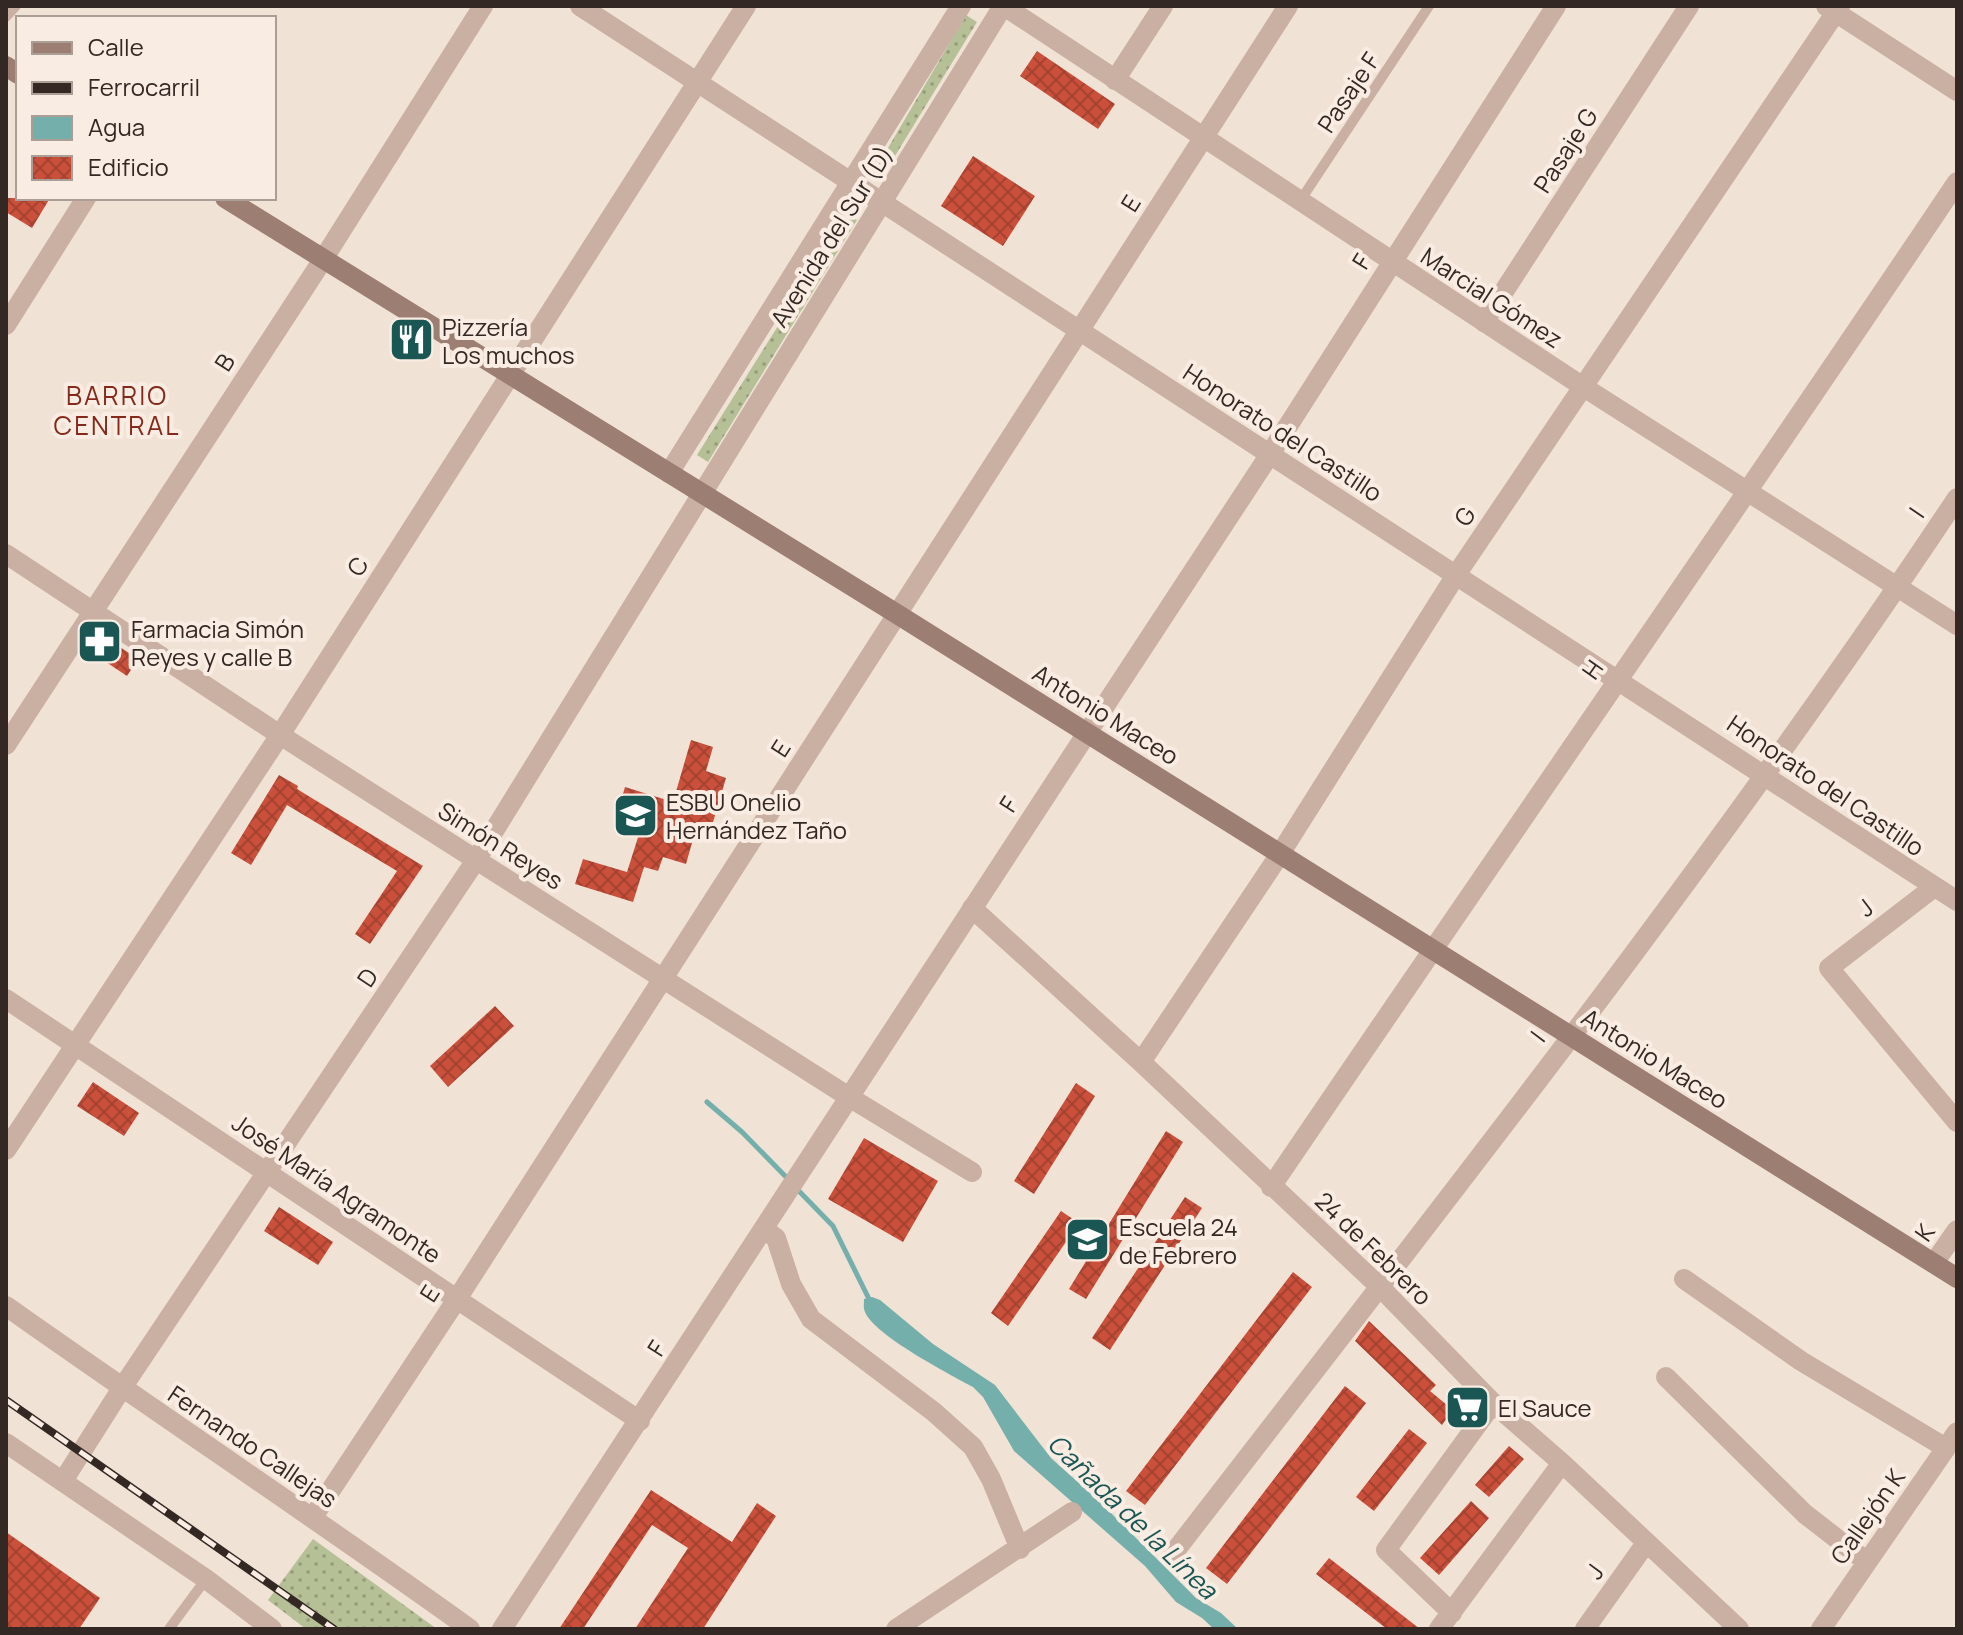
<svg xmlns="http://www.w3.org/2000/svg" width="1963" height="1635" font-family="Manrope,sans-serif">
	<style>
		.grass { fill: url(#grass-dots) }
		.water { fill: #74afac }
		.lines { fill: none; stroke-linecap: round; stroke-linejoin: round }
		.stream { stroke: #74afac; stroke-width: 5 }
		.building { fill: url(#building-cross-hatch) }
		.service { stroke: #c9b0a2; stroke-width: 10 }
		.minor { stroke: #c9b0a2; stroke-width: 20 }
		.tertiary { stroke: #c9b0a2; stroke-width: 20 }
		.secondary { stroke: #9d7e73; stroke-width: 20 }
		.rail-casing { stroke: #332824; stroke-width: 8 }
		.rail { stroke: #f9ece2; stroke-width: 5; stroke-dasharray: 15; stroke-linecap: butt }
		.labels { text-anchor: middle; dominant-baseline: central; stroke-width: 8; stroke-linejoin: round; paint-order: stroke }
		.street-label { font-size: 24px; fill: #332824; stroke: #f9ece2 }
		.poi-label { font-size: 24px; fill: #332824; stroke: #f9ece2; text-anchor: start }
		.neighbourhood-label { font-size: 26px; letter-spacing: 2px; fill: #852a1b; stroke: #f9ece2 }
		.water-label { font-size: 26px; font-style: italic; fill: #195654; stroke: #f9ece2 }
	</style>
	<defs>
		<pattern id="grass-dots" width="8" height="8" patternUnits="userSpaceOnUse" patternTransform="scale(2)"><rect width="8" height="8" fill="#b6c096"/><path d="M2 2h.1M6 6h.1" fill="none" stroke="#959c7a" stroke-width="1.8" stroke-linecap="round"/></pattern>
		<pattern id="building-cross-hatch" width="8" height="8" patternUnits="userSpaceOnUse" patternTransform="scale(2)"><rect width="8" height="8" fill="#ca503b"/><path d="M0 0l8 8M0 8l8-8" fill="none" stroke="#a54231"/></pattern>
	</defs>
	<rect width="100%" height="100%" fill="#f1e2d6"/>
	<path class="grass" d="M966,15l11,7 -98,160 -8,-5z
		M847,216l10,4 -149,242 -11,-7z
		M313,1539l124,90h-131l-38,-29z"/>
	<path class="water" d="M872,1297l8,3 53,44 62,41 56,73 50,45 95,95 25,15 17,16h-24l-12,-11 -26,-16 -31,-36 -131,-115 -31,-54 -10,-10c-24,-13 -99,-52 -108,-75 -2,-5 -1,-8 -1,-13z"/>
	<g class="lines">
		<path class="stream" d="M707,1102l35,30 47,48
			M795,1187l38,39 37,75"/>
	</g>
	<path class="building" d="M1037,51l78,53 -17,25 -78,-53z
		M973,156l62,40 -32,50 -62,-40z
		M6,198h44l-18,30 -26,-16z
		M99,633l39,26 -11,17 -39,-26z
		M691,740l22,7 -7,24 20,7 -15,51 -14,-4 -11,39 -23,-7 -5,14 -14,-4 -11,35 -58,-18 8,-25 44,13 13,-41 -26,-7 11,-37 48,15z
		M279,775l19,11 -1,3 126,77 -53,78 -15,-10 42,-63 -110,-66 -36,60 -20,-12z
		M495,1006l19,20 -66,61 -18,-21z
		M93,1082l46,31 -15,23 -47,-30z
		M1076,1083l19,13 -61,98 -20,-13z
		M1166,1131l17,11 -97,157 -17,-10z
		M864,1138l74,43 -35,61 -75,-43z
		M1185,1197l17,11 -92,142 -18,-12z
		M279,1207l54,35 -15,23 -54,-34z
		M1061,1211l18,12 -71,103 -17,-13z
		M1293,1272l19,15 -167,218 -19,-14z
		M1369,1321l67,64 -6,6 23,19 -11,15 -87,-84z
		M1345,1386l21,17 -139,181 -21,-16z
		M1409,1429l18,14 -53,68 -18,-14z
		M1509,1446l15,13 -35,38 -14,-12z
		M651,1490l81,52 25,-39 19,13 -73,113h-68l53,-81 -36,-23 -69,104h-24z
		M1471,1501l18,17 -50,57 -19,-17z
		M6,1532l94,66 -21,31h-73z
		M1329,1558l91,71h-33l-71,-55z"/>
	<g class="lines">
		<path class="service" d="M6,17l10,-11
			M1300,201l129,-195
			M169,1629l37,-50"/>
		<path class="minor" d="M580,6l1377,895
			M1826,6l131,85
			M1115,80l48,-74
			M1484,322l205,-316
			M6,325l80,-127
			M1087,733l183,-279 286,-448
			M6,745l318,-487 159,-252
			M1933,888l-104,80 128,154
			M972,908l169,154 239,225 113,116 69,60 177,166
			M6,999l634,422
			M1141,1062l139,-208 176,-279 384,-569
			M849,1097l123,75
			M6,1150l274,-415 466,-729
			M1271,1187c228,-336 460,-668 686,-1005
			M764,1229l12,9 15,46 20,35 123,93 39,35 18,32 29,70
			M1934,1263l23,-33
			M1684,1279l117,82 145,87
			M6,1306c154,109 311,213 464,323
			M1666,1377l139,137 62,48
			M6,1443l200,136 66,50
			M63,1481l59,-93 354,-528
			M313,1517l144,-218 831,-1293
			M1172,1555c268,-347 542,-692 785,-1057
			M1452,1613l-66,-63 107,-147
			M896,1629l176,-117
			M1439,1629l123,-166
			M1585,1629l61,-86
			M1821,1629l136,-197"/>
		<path class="tertiary" d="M1004,6l578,380 375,239
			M669,473l292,-467
			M6,554l274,181 569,362
			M476,860l527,-854
			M502,1629l585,-896"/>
		<path class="secondary" d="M6,66l12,8
			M225,198l672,416 1060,664"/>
		<defs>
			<path id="rail" d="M6,1400l328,229"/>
		</defs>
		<use href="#rail" class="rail-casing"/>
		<use href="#rail" class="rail"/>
	</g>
	<defs>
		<symbol id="restaurant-square" viewBox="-11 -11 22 22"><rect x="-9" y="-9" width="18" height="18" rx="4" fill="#195654" stroke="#f9ece2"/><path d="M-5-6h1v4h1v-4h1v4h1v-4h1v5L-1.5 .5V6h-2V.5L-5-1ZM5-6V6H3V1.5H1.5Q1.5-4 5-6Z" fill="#fff"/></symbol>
		<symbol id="pharmacy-square" viewBox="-11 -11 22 22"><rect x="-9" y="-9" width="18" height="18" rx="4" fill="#195654" stroke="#f9ece2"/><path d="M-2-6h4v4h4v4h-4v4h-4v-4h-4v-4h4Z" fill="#fff"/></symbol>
		<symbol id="school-square" viewBox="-11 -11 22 22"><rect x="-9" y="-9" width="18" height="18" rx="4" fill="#195654" stroke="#f9ece2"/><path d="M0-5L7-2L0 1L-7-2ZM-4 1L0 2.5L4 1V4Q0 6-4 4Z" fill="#fff"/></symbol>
		<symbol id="supermarket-square" viewBox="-11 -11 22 22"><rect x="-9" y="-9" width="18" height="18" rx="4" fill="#195654" stroke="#f9ece2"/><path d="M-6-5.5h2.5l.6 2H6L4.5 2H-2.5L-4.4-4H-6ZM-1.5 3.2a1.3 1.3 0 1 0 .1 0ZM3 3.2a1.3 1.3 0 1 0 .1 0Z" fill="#fff"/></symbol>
	</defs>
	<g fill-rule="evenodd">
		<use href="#restaurant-square" x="386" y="314" width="51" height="51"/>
		<use href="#pharmacy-square" x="74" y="616" width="51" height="51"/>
		<use href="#school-square" x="610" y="790" width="51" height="51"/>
		<use href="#school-square" x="1062" y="1214" width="51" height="51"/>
		<use href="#supermarket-square" x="1442" y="1382" width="51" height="51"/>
	</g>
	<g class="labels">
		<g class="street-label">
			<text transform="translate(1348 92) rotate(-56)">Pasaje F</text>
			<text transform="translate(1565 150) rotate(-57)">Pasaje G</text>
			<text transform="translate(1130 203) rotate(-58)">E</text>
			<text transform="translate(831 236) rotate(-58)">Avenida del Sur (D)</text>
			<text transform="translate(1361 261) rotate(-58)">F</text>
			<text transform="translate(1492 297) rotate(33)">Marcial Gómez</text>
			<text transform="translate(224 362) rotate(-57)">B</text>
			<text transform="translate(1283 432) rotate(33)">Honorato del Castillo</text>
			<text transform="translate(1916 512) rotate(-56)">I</text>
			<text transform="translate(1464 516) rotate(-56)">G</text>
			<text transform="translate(357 566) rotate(-58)">C</text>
			<text transform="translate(1592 669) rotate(-55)">H</text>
			<text transform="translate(1106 714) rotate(32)">Antonio Maceo</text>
			<text transform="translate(780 748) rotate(-57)">E</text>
			<text transform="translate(1826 785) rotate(34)">Honorato del Castillo</text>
			<text transform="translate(1008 804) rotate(-57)">F</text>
			<text transform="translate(501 845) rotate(32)">Simón Reyes</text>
			<text transform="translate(1865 907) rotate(-37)">J</text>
			<text transform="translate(367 977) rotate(-56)">D</text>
			<text transform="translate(1537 1036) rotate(-53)">I</text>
			<text transform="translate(1655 1058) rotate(32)">Antonio Maceo</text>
			<text transform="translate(337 1188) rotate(34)">José María Agramonte</text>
			<text transform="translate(1924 1232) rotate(-55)">K</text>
			<text transform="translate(1374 1248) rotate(44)">24 de Febrero</text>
			<text transform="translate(429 1293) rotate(-57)">E</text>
			<text transform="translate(656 1348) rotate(-57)">F</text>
			<text transform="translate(253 1446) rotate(34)">Fernando Callejas</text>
			<text transform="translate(1867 1516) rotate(-55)">Callejón K</text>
			<text transform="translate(1594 1571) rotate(-54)">J</text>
		</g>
		<g class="poi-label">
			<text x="442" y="326">Pizzería<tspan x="442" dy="28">Los muchos</tspan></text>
			<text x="131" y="628">Farmacia Simón<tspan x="131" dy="28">Reyes y calle B</tspan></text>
			<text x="666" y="801">ESBU Onelio<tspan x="666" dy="28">Hernández Taño</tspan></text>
			<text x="1119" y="1226">Escuela 24<tspan x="1119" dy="28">de Febrero</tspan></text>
			<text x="1498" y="1407">El Sauce</text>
		</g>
		<g class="neighbourhood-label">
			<text x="117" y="395">BARRIO<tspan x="117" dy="30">CENTRAL</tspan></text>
		</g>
		<g class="water-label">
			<text transform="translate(1133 1516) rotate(44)">Cañada de la Línea</text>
		</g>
	</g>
	<rect width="1963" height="1635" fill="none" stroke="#332824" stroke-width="16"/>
	<rect x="16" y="16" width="260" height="184" fill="#f9ece2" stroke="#aa9e96" stroke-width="2"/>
	<rect x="32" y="42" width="40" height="12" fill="#9d7e73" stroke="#aa9e96" stroke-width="2"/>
	<text x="88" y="56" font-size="24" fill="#332824">Calle</text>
	<rect x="32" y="82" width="40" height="12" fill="#332824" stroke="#aa9e96" stroke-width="2"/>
	<text x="88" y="96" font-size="24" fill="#332824">Ferrocarril</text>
	<rect x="32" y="116" width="40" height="24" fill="#74afac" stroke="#aa9e96" stroke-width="2"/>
	<text x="88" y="136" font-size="24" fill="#332824">Agua</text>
	<rect x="32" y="156" width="40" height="24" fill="url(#building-cross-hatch)" stroke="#aa9e96" stroke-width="2"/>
	<text x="88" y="176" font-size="24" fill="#332824">Edificio</text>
</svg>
